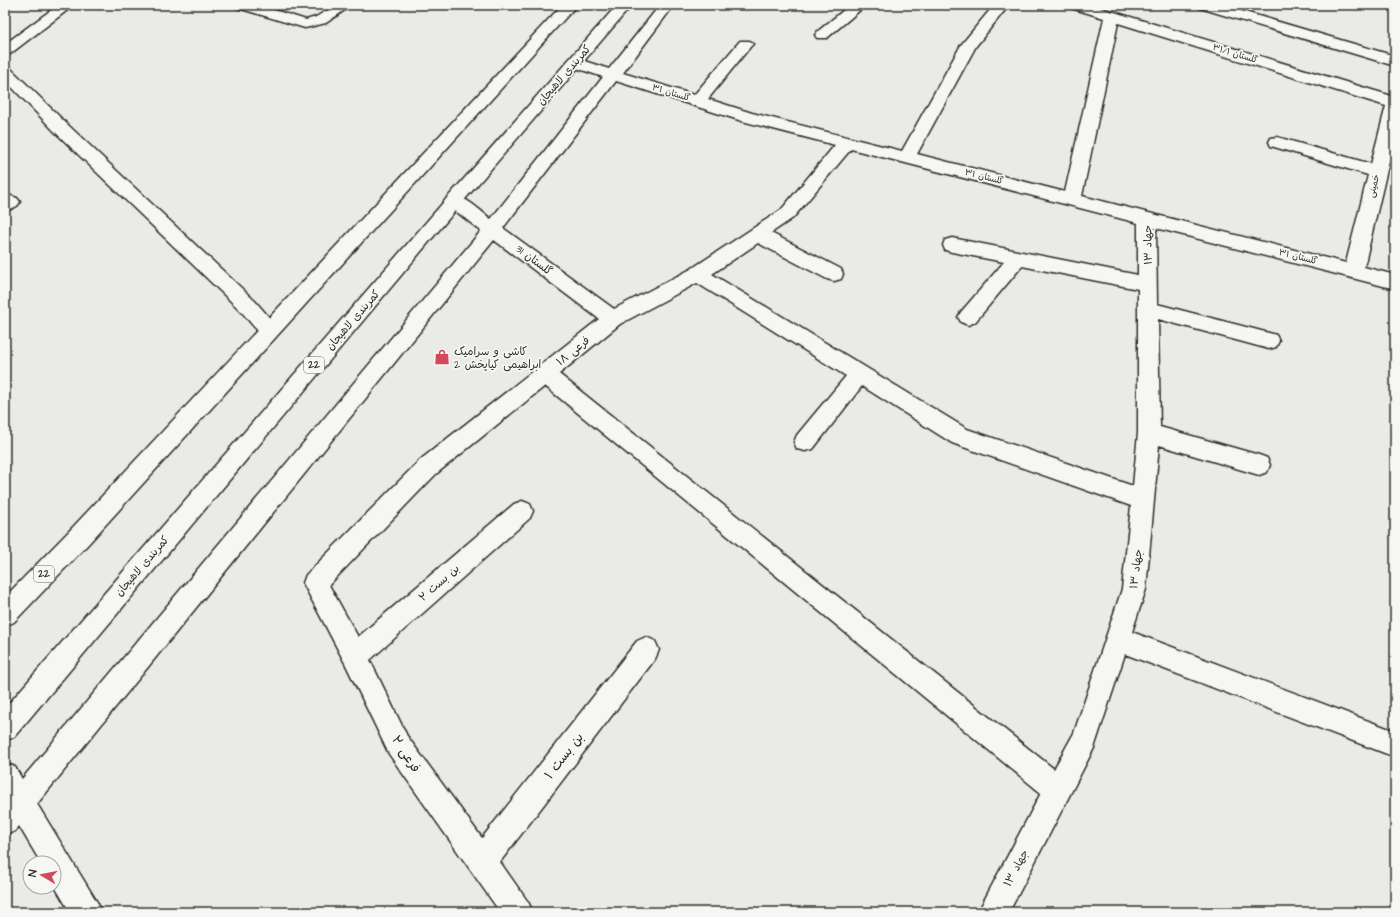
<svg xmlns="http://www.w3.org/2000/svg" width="1400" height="917" font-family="'Architects Daughter','Playpen Sans Arabic',sans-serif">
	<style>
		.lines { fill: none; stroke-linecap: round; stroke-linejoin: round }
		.minor-casing { stroke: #2b2b2b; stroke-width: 3 }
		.highway-casing { stroke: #2b2b2b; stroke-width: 3 }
		.minor { fill: #f6f6f2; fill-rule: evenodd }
		.highway { fill: #f6f6f2; fill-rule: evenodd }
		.labels { text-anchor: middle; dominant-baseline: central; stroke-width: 3.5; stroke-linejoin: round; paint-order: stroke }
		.far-street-label { font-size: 9px; fill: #2b2b2b; stroke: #f6f6f2 }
		.shield { fill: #f6f6f2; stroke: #686867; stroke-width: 1 }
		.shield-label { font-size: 10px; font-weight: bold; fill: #2b2b2b }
		.street-label { font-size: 11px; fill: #2b2b2b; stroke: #f6f6f2 }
		.poi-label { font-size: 11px; fill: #2b2b2b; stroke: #f6f6f2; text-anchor: start }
		.near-street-label { font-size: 13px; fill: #2b2b2b; stroke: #f6f6f2 }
	</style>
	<rect width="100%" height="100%" fill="#eaeae6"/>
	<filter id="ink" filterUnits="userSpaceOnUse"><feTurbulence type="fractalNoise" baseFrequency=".025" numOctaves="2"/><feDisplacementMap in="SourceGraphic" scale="8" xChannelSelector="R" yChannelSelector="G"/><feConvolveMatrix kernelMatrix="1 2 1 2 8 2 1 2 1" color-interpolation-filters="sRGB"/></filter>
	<g filter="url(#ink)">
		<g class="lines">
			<defs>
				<path id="minor" d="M58,5h16l-64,49 -5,2v-12z
					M236,5h22l48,15 10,-3 20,-12h16l-26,18 -21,5 -67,-20z
					M660,5h14l-51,68 71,22 46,-54h10l3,3 -3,3 -42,52 44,14 150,38 59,-106 33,-40h15l-33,41 -59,108 148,38 39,-174 -33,-10 -2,-3h22l304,92v39l-31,131 31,8v14l-239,-61 1,76 112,29 7,2 3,6 -3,6 -7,2 -111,-30 2,108 99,28 8,3 3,7 -3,7 -8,3 -100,-30 -13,144 -14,43 263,99v26l-270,-103 -31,94 -85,164h-31l63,-119 -496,-407 -109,88 -107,111 29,52 156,-133 8,-3 8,3 3,7 -3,7 -160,142 37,76 75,102 155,-197 9,-4 9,4 4,9 -4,9 -155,203 28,40 5,10h-33l-111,-158 -43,-89 -43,-82 3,-8 114,-115 179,-141 -105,-79 -457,564 60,98 5,10h-32l-16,-27v-22h-13l-22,-37 -4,5 -10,4v-72l10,4 7,12 459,-548 -33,-26 -3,-4 3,-4c15,-5 31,13 43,22l112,-142 -33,-11 -3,-3 3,-3 5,-2 34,11zM1118,23l268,83 -15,58 -94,-27 -6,1 -2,4 2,4 97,29 -22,88 -264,-67zM616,81l126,40 93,24 -54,65 -90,59 -77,40 -111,-81zM851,149l287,74v52l-186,-37 -7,2 -2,5 2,5 7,2 52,10 -43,50 -3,5 3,5 7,3 7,-3 47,-56 116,23v144l-5,53 -166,-57 -255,-155 46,-31 69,36 7,2 7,-2 2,-5 -2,-5 -70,-36 22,-15zM697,283l149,93 -49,59 -3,7 3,7 8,2 8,-2 49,-63 90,57 179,63 -9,83 -48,144 -20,36 -495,-395 61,-50z
					M850,5h16l-39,33h-10l-2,-3 2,-3z
					M1198,5h23l174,51v10l-195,-58z
					M5,66l5,2 58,57 187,176 25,29 -3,5c-16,6 -26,-13 -36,-24l-185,-178 -51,-53z
					M11,196l6,2 3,4 -3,4 -12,6v-14z"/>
				<path id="highway" d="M562,5h15l-487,537 -76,80 -9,4v-29l69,-71z
					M617,5h15l-172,200 -446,532 -9,4v-33l443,-511z"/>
			</defs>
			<use href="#minor" class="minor-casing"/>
			<use href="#highway" class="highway-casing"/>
			<use href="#minor" class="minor"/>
			<use href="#highway" class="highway"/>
		</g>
	</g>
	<defs>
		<symbol id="shop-bare" viewBox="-9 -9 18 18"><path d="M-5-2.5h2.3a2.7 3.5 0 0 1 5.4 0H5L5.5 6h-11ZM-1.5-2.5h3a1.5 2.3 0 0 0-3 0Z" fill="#d1495b" stroke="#f6f6f2" stroke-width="2.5" paint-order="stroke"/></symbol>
	</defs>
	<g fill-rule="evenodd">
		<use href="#shop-bare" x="431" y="346" width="22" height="22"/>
	</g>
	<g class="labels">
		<g class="far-street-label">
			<text transform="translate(1235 54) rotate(17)">گلستان ۳۱/۱</text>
			<text transform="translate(671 93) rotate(17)">گلستان ۳۱</text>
			<text transform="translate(984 177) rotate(14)">گلستان ۳۱</text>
			<text transform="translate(1374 186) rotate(-76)">خمینی</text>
			<text transform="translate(1298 257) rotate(14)">گلستان ۳۱</text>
		</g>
		<g class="shield">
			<rect x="304" y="357" width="20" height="16" rx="3"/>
			<rect x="34" y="566" width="20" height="16" rx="3"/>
		</g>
		<g class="shield-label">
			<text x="314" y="365">22</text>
			<text x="44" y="574">22</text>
		</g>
		<g class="street-label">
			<text transform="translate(564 75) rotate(-49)">کمربندی لاهیجان</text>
			<text transform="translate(1148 245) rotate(-91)">جهاد ۱۳</text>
			<text transform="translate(534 260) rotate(37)">گلستان 31</text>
			<text transform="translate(353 320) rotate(-49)">کمربندی لاهیجان</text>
			<text transform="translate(573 351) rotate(-39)">فرعی ۱۸</text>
			<text transform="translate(142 566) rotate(-49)">کمربندی لاهیجان</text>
			<text transform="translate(1136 569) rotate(-83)">جهاد ۱۳</text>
			<text transform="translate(439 583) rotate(-41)">بن بست ۲</text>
			<text transform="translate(1016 868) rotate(-62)">جهاد ۱۳</text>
		</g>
		<g class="poi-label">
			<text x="454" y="351">کاشی و سرامیک<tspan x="454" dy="13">ابراهيمی کیاپخش 2</tspan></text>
		</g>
		<g class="near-street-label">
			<text transform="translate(406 754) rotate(57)">فرعی ۲</text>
			<text transform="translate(564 756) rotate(-52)">بن بست ۱</text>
		</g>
	</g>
	<rect width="1400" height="917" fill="none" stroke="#f6f6f2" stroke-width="20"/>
	<rect x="10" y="10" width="1380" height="897" fill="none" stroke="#2b2b2b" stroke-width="1.5" filter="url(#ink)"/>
	<g transform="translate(42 875) rotate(280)"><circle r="19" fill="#f6f6f2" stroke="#a5a5a2"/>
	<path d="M0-3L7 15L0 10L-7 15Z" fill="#d1495b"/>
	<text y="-6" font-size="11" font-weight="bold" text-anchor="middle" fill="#2b2b2b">N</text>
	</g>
</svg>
